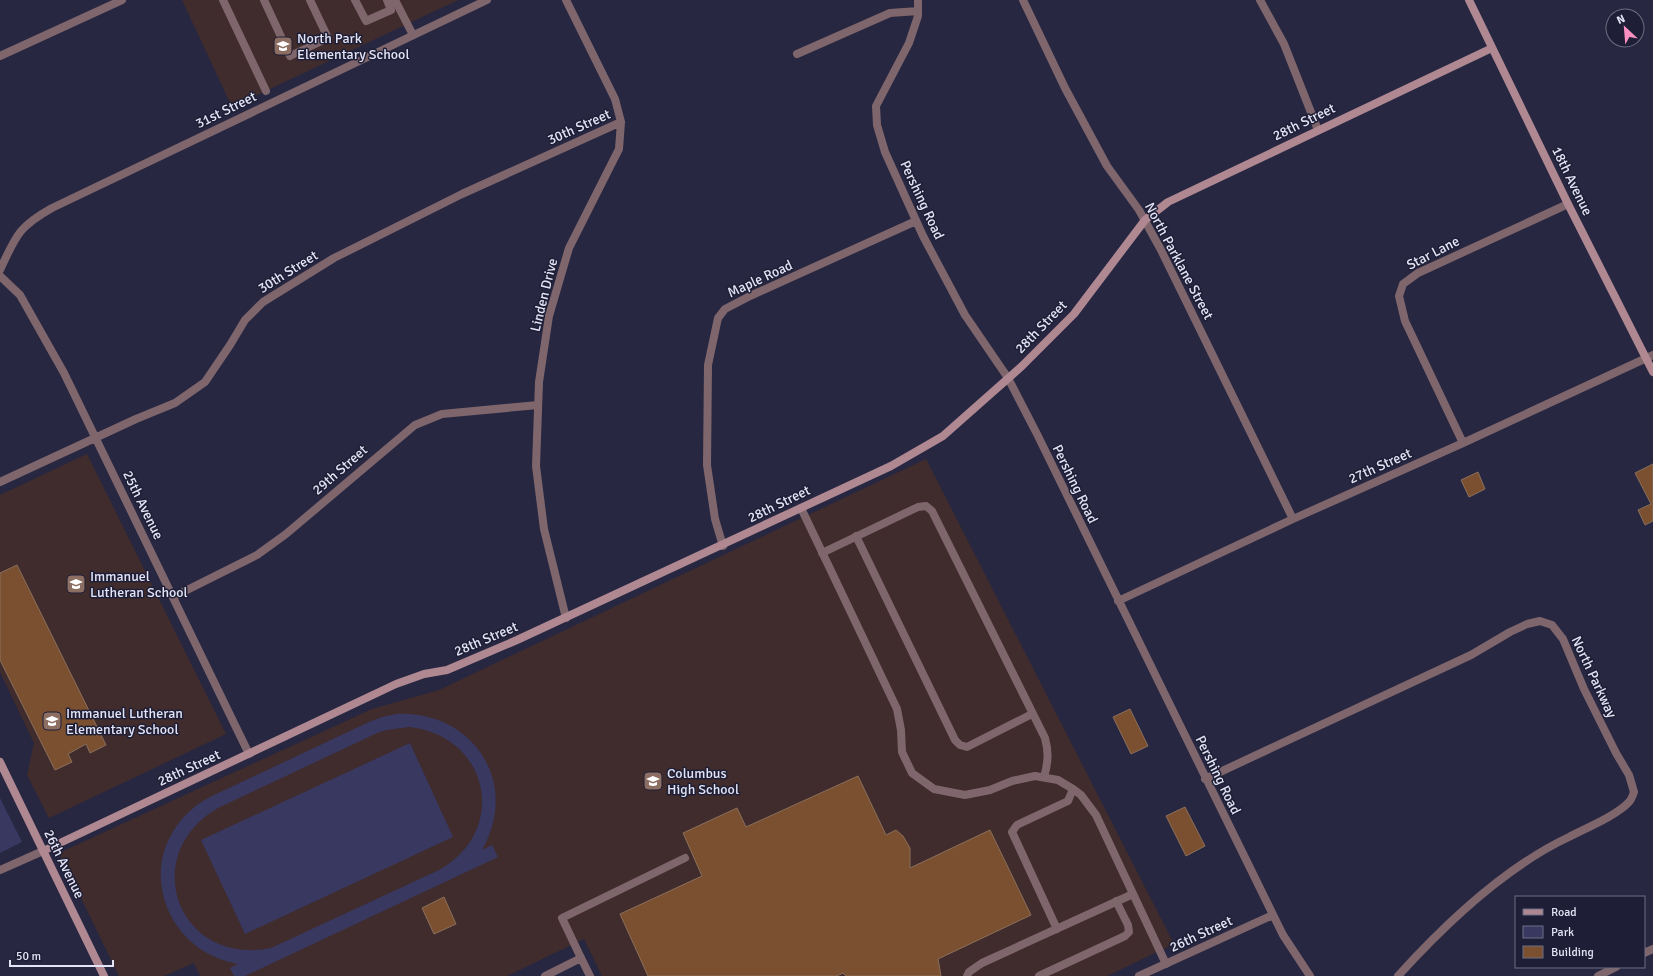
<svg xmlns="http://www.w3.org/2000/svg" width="1653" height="976" font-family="Signika,sans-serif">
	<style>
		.education { fill: #402c2c }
		.green { fill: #383861; fill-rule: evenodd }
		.building { fill: #7a5031; stroke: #8b6f5b }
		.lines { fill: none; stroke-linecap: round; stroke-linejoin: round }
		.lane { stroke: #7f666c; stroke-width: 8 }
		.street { stroke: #7f666c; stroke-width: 8 }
		.secondary { stroke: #af8892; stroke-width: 8 }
		.labels { text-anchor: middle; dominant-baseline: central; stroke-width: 3; stroke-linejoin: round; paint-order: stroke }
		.poi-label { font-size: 14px; fill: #e3e5f6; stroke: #1e1e36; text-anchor: start }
		.street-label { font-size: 14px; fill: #e3e5f6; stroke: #1e1e36 }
	</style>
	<rect width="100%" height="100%" fill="#272741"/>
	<path class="education" d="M182,0h276l-226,107z
		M87,454l139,280 -177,84 -22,-43 7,-32 -34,-71v-177z
		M926,459l248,485 -67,32h-505l-18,-37 -77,37h-307l-6,-13 -30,13h-45l-60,-123 313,-144 67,-19z"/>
	<path class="green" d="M396,714c76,-4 125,68 86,136l10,-5 6,12 -253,119h-11l-4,-8 8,-4c-73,-12 -105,-101 -48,-153 6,-6 14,-11 22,-15l157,-74 13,-5zM409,727c81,9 100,104 30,143l-168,78c-93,19 -134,-93 -53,-140l157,-74 11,-4z
		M410,743l43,94 -208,97 -44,-94z
		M0,798l22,44 -22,11z"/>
	<path class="building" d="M1653,464v57l-8,4 -7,-15 13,-6 -16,-31z
		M1478,472l7,17 -16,8 -8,-17z
		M17,565l89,180 -16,8 -4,-9 -18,10 4,8 -17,8 -55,-110v-87z
		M1130,709l18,37 -17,8 -18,-37z
		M858,776l28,59 10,-5 7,6 7,12v20l80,-38 41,85 -93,44 3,17h-95l-3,-3 -6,3h-189l-28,-62 82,-38 -19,-43 54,-25 9,19z
		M1185,807l20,39 -19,10 -20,-40z
		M444,897l12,27 -22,10 -12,-26z"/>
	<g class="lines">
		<path class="lane" d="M223,0l43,91
			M264,0l26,56 38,-18 -18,-38
			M355,0l11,21 25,-11 -4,-10
			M395,0l18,35
			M801,508l96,201 4,21 1,22 10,21 22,16 31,6 25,-5 22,-9 23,-5 23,4 15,9 8,6 15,20 70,149
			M856,536l99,204 5,5 7,2 65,-33
			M822,553l96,-46 8,-1 6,5 113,227c4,15 3,25 -1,39
			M1057,929l-45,-97 5,-7 51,-24 5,-12
			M581,958l-19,-40 123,-60
			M967,976l2,-4 13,-9 151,-69
			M1039,976l86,-40 4,-4 -1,-7 -12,-24"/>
		<path class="street" d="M566,0l49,99 6,23 -2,27 -50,99 -20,68 -10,66 -3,84 8,63 22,89
			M918,0v16l-9,27 -33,63 1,19 8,27 38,84 42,79 43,63 29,56 246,501 27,41
			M1023,0l42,88 42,78 32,44 22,40 132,269
			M1260,0l24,44 34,86
			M797,54l93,-41 28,-2
			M0,56l122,-56
			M0,270c16,-34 18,-43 52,-62l435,-208
			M0,276l20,19 44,78 185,381
			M1463,443l-58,-122 -6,-25 4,-12 15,-11 150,-69
			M0,482l136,-63 39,-16 30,-21 25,-37 15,-25 18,-18 71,-44 128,-64 159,-72
			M723,546l-8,-27 -8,-54 1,-100 10,-47 7,-9 25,-13 166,-75
			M173,597l84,-42 29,-21 129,-109 27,-11 96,-9
			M1118,601l175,-82 170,-76 190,-88
			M1205,779l266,-124 39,-23 17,-8 13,-3 12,4 11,14 21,50 32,64 13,22 5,17c-1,3 -3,8 -5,10 -13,14 -43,26 -60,35 -64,30 -124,87 -171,139
			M0,870l43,-19
			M1644,953l9,-4
			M545,976l36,-18 9,18
			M1139,976l134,-61
			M1598,976l18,-9"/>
		<path class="secondary" d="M1469,0l99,204 85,168
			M0,762l104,214
			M43,851l353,-167 28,-10 23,-4 70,-30 374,-174 52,-30 79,-70 52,-52 71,-94 23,-18 324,-154"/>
	</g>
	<defs>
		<symbol id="school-square" viewBox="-11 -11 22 22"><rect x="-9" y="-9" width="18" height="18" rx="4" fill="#8d6e63" stroke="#1e1e36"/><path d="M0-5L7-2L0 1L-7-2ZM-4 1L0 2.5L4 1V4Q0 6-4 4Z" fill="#fff"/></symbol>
	</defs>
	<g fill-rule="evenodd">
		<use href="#school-square" x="272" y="35" width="22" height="22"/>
		<use href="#school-square" x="65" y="573" width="22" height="22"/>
		<use href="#school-square" x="41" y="710" width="22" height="22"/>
		<use href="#school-square" x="642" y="770" width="22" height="22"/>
	</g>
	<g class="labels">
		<g class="poi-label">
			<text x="297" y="38">North Park<tspan x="297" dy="16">Elementary School</tspan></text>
			<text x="90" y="576">Immanuel<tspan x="90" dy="16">Lutheran School</tspan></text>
			<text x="66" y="713">Immanuel Lutheran<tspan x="66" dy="16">Elementary School</tspan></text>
			<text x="667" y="773">Columbus<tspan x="667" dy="16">High School</tspan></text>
		</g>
		<g class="street-label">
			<text transform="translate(226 110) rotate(-26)">31st Street</text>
			<text transform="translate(1304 122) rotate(-26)">28th Street</text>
			<text transform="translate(579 127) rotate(-24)">30th Street</text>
			<text transform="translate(1572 181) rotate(64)">18th Avenue</text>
			<text transform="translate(922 200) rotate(65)">Pershing Road</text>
			<text transform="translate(1433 253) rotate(-27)">Star Lane</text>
			<text transform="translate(1179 261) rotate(62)">North Parklane Street</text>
			<text transform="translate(288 272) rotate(-32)">30th Street</text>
			<text transform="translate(760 279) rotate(-25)">Maple Road</text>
			<text transform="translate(544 295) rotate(-76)">Linden Drive</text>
			<text transform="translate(1041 327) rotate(-46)">28th Street</text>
			<text transform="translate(1380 466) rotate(-24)">27th Street</text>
			<text transform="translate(340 470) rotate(-41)">29th Street</text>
			<text transform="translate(1075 484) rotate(64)">Pershing Road</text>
			<text transform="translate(779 504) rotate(-26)">28th Street</text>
			<text transform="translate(143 505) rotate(64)">25th Avenue</text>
			<text transform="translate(486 639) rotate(-23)">28th Street</text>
			<text transform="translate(1594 677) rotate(65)">North Parkway</text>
			<text transform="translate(189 768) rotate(-25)">28th Street</text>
			<text transform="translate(1218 775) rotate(64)">Pershing Road</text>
			<text transform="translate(64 864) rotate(64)">26th Avenue</text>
			<text transform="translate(1201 934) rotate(-25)">26th Street</text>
		</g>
	</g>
	<rect x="1515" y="896" width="130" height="72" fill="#1e1e36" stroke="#6d6e83"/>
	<rect x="1523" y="909" width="20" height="6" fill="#af8892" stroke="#6d6e83"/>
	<text x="1551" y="916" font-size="12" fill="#e3e5f6">Road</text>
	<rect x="1523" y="926" width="20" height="12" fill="#383861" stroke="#6d6e83"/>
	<text x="1551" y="936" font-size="12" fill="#e3e5f6">Park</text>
	<rect x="1523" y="946" width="20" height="12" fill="#7a5031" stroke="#6d6e83"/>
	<text x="1551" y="956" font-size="12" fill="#e3e5f6">Building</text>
	<g transform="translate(1625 28) rotate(334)"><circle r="19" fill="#1e1e36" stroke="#6d6e83"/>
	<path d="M0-3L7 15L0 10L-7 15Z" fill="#fc8fc2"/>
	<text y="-6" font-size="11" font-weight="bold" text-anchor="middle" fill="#e3e5f6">N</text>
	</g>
	<path d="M10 960v6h103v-6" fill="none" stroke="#e3e5f6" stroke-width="2"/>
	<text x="16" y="960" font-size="12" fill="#e3e5f6" stroke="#1e1e36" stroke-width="3" paint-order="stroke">50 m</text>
</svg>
